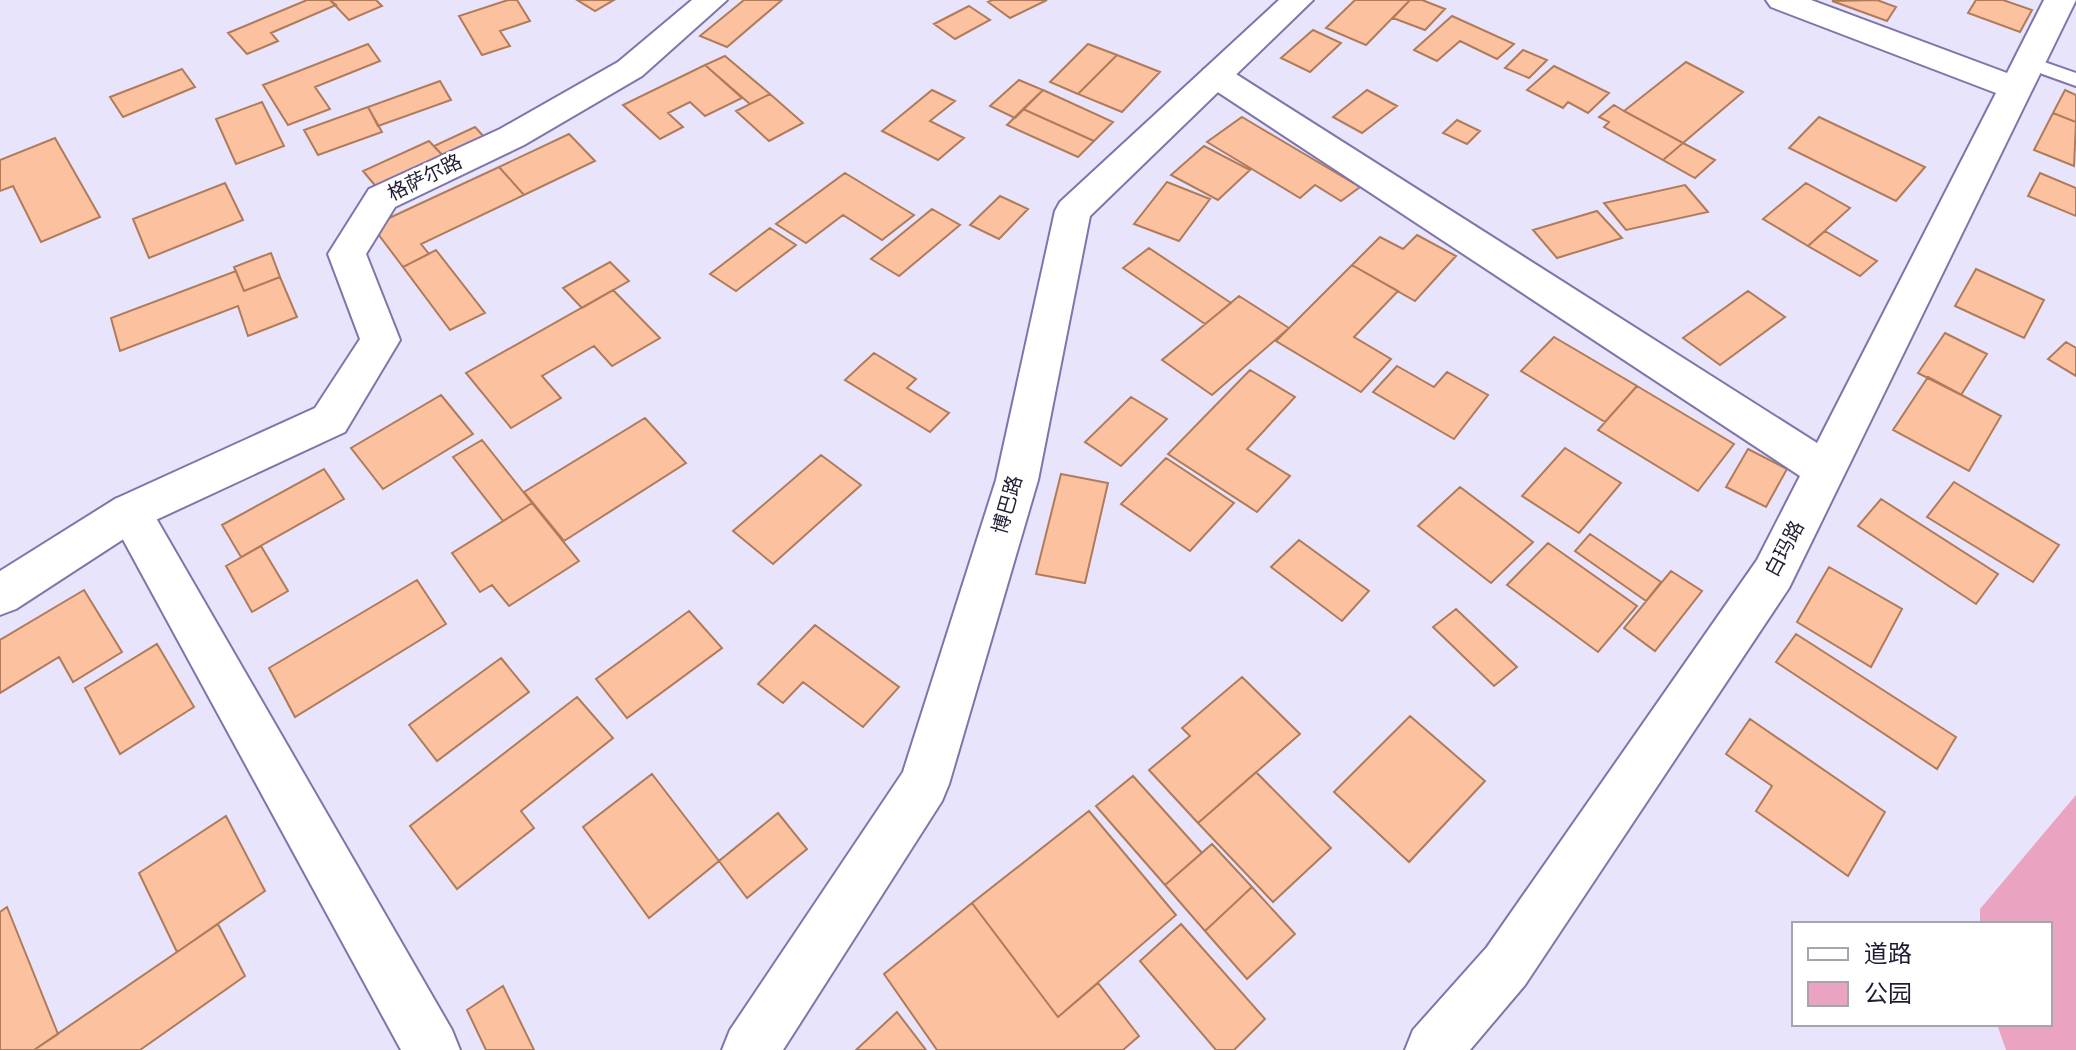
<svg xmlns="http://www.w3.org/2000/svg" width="2076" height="1050" font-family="'Source Sans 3','Noto Sans SC',sans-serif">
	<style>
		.green { fill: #eaa4c1 }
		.building { fill: #fcc29f; stroke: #b07b5a; stroke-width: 2 }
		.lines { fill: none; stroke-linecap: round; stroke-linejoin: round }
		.service-casing { stroke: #7f75aa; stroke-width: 4 }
		.minor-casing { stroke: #7f75aa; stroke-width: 4 }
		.tertiary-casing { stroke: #7f75aa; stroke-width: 4 }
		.service { fill: #fff; fill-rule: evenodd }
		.minor { fill: #fff; fill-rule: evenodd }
		.tertiary { fill: #fff; fill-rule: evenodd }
		.labels { text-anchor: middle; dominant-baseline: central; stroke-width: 6; stroke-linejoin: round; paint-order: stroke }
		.street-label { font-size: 20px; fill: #211c32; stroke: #fff }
	</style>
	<rect width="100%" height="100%" fill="#e8e4fc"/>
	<path class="green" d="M2076,795v255h-70l-9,-26h53v-100h-70v-15z"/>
	<path class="building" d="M307,0h23l6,5 -65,28 7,8 -31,13 -19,-21z
		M330,0h46l6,6 -33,14z
		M508,0h9l13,21 -30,10 10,15 -28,9 -23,-39z
		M577,0h37l-19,11z
		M744,0h38l-55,47 -27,-11z
		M992,0h55l-37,18 -22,-16z
		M1355,0h55l-44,45 -40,-17z
		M1410,0h12l23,9 -20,21 -32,-12z
		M1877,0l19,7 -9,14 -55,-20z
		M1976,0h27l29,10 -12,22 -52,-19z
		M969,6l21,14 -35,19 -21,-15z
		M1452,16l62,28 -17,15 -37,-18 -23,20 -23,-11z
		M1313,30l28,13 -31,29 -29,-14z
		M368,44l12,17 -65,26 15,22 -42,16 -25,-40z
		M1088,44l29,11 -39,39 -28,-12z
		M1523,50l24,10 -18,18 -24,-10z
		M1117,55l43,17 -38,40 -44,-18z
		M725,56l45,38 -20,10 -45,-39z
		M1686,62l57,30 -60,51 -59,-32z
		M705,65l37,33 -37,18 -15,-14 -22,11 15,14 -23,12 -37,-34z
		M1554,66l55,27 -21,20 -20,-11 -5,6 -36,-18z
		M182,69l13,18 -72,30 -13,-20z
		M1019,80l24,10 -28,28 -25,-12z
		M440,81l11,19 -73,26 -10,-19z
		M932,90l23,11 -25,20 34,17 -26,22 -56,-29z
		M1043,90l70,32 -19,19 -71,-32z
		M1367,90l30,16 -35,27 -29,-16z
		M2065,90l11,5v27l-23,-9z
		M770,94l33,29 -34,18 -33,-30z
		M262,102l22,44 -48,18 -20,-45z
		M1614,105l10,6 59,32 -20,17 -59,-33 5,-5 -10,-5z
		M368,107l14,25 -64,23 -14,-25z
		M1023,109l71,32 -16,16 -71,-32z
		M2053,113l23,9 -2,44 -40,-16z
		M1242,117l118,70 -19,14 -26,-16 -15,13 -93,-56z
		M1819,117l106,50 -29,34 -107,-53z
		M1457,120l23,11 -13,13 -24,-11z
		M475,127l10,11 -41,19 -10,-11z
		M569,134l26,27 -71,34 -25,-28z
		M55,138l45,79 -59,25 -28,-56 -13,5v-31z
		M429,141l15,16 -66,32 -15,-18z
		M1683,143l32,17 -20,18 -32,-18z
		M1204,146l46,24 -32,30 -47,-25z
		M499,167l25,28 -103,49 8,10 -26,13 -31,-41z
		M845,173l69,42 -32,25 -39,-25 -37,28 -30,-19z
		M2040,173l36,15v28l-48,-20z
		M1167,182l43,17 -31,42 -45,-17z
		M225,183l18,37 -94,38 -16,-39z
		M1806,183l44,25 -42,38 -45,-27z
		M1685,185l23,27 -82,18 -22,-27z
		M1000,196l28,13 -29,30 -29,-14z
		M932,209l28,16 -61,51 -28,-17z
		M1597,211l25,27 -65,20 -24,-28z
		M770,228l26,17 -60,46 -26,-17z
		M1825,231l52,30 -17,15 -52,-30z
		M1417,235l39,21 -41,45 -63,-36 28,-28 23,12z
		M1149,248l82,55 -26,21 -82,-56z
		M436,250l49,63 -35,17 -47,-63z
		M271,253l9,24 -36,14 -10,-24z
		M610,262l19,19 -47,27 -19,-20z
		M1352,265l46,26 -44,46 37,22 -30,33 -85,-51z
		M1976,269l68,31 -20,38 -69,-32z
		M236,271l8,20 36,-14 17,40 -49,19 -10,-30 -118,45 -9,-33z
		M613,290l47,48 -48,28 -18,-20 -52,30 19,22 -50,30 -45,-55z
		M1748,291l37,26 -65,48 -37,-27z
		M1239,296l50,32 -77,67 -50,-35z
		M1945,333l42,21 -26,41 -43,-22z
		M1554,337l83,49 -32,36 -84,-51z
		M2066,342l10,6v28l-28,-17z
		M874,353l42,26 -9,9 42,25 -19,19 -85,-52z
		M1397,366l37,21 13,-15 41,23 -34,44 -81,-47z
		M1250,370l45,27 -48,52 43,27 -33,36 -89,-58z
		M1928,377l73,39 -32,55 -76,-41z
		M1637,386l97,58 -36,47 -100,-61z
		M441,395l32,39 -90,55 -32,-41z
		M1131,397l36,22 -46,47 -36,-24z
		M645,418l41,45 -122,78 -40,-49z
		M482,440l50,63 -29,18 -50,-64z
		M1565,448l56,35 -42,50 -57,-37z
		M1748,449l39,20 -21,38 -40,-20z
		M821,455l40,30 -88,79 -40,-33z
		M1166,458l68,45 -44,48 -69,-47z
		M324,469l20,30 -103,58 -19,-32z
		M1061,474l47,9 -23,100 -49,-9z
		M1954,482l105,63 -26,37 -106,-65z
		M1460,487l73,55 -42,41 -73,-57z
		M1881,499l117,75 -22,30 -118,-78z
		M532,503l47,58 -70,45 -17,-21 -12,7 -28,-39z
		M1590,534l71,48 -15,19 -71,-50z
		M1299,540l70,51 -27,30 -71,-54z
		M1548,543l89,63 -39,46 -91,-67z
		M261,546l27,45 -36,21 -26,-46z
		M1829,567l73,42 -31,58 -74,-45z
		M1671,571l31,20 -47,60 -31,-23z
		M417,580l29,44 -151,93 -26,-49z
		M84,590l38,62 -49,30 -14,-25 -59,36v-53z
		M1456,609l61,58 -23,19 -61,-59z
		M689,611l33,37 -95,70 -31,-39z
		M815,625l84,62 -36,40 -60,-45 -20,21 -25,-19z
		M1796,634l160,103 -19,32 -161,-107z
		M157,644l37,63 -74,47 -35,-66z
		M501,658l28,34 -92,69 -28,-36z
		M1242,677l58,57 -102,89 -49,-53 41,-34 -8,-8z
		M577,697l36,41 -92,73 13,17 -77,61 -47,-63z
		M1410,716l75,65 -76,81 -75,-70z
		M1750,719l135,93 -37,64 -92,-65 16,-25 -46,-32z
		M1256,772l75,76 -58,54 -75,-79z
		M652,774l67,87 -70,57 -66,-91z
		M1133,776l69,77 -37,32 -69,-79z
		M1089,811l87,104 -118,102 -86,-114z
		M778,813l29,36 -60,49 -28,-37z
		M226,816l39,75 -88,61 -38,-79z
		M1212,844l40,43 -47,44 -40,-46z
		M1252,887l43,47 -48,45 -42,-48z
		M972,903l86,114 40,-34 41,53 -16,14h-186l-53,-76z
		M7,907l51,127 -24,16h-34v-138z
		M218,924l27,52 -105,74h-106z
		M1181,924l84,95 -31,31h-18l-76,-89z
		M503,986l31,64h-48l-19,-40z
		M897,1012l29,38h-70z"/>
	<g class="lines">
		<defs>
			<path id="service" d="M2027,56l49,17v13l-56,-20 -3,-4z"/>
			<path id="minor" d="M1766,0h45l196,73 37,-73h32l-287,588 -264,397 -55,65h-65l8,-20 74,-83 270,-387 43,-84 -596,-393 -5,-7 5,-7 12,-4 12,4 589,374 179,-350 -225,-86z
				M130,494l15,5 307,531 8,20h-59l-293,-538 7,-13z"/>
			<path id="tertiary" d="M692,0h35l-85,76 -118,69 -129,62 -29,47 34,86 -55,92 -200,93 -129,84 -16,6v-44l115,-72 200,-91 45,-69 -32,-85 41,-65 131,-60 118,-67z
				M1279,0h34l-223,216 -52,264 -89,304 -7,17 -159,249h-61l8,-20 173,-258 93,-292 59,-269 5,-9z"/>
		</defs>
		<use href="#service" class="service-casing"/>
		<use href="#minor" class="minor-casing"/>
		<use href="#tertiary" class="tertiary-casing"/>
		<use href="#service" class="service"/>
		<use href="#minor" class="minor"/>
		<use href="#tertiary" class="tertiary"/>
	</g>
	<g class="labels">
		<g class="street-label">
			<text transform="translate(425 178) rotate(-26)">格萨尔路</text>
			<text transform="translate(1008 505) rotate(-74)">博巴路</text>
			<text transform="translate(1785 549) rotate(-62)">白玛路</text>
		</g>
	</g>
	<rect x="1792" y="922" width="260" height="104" fill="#ffffff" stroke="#a6a4ad" stroke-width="2"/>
	<rect x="1808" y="948" width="40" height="12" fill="#ffffff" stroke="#a6a4ad" stroke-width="2"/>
	<text x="1864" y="962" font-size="24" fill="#211c32">道路</text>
	<rect x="1808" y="982" width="40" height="24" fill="#eaa4c1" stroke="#a6a4ad" stroke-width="2"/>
	<text x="1864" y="1002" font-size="24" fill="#211c32">公园</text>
</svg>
